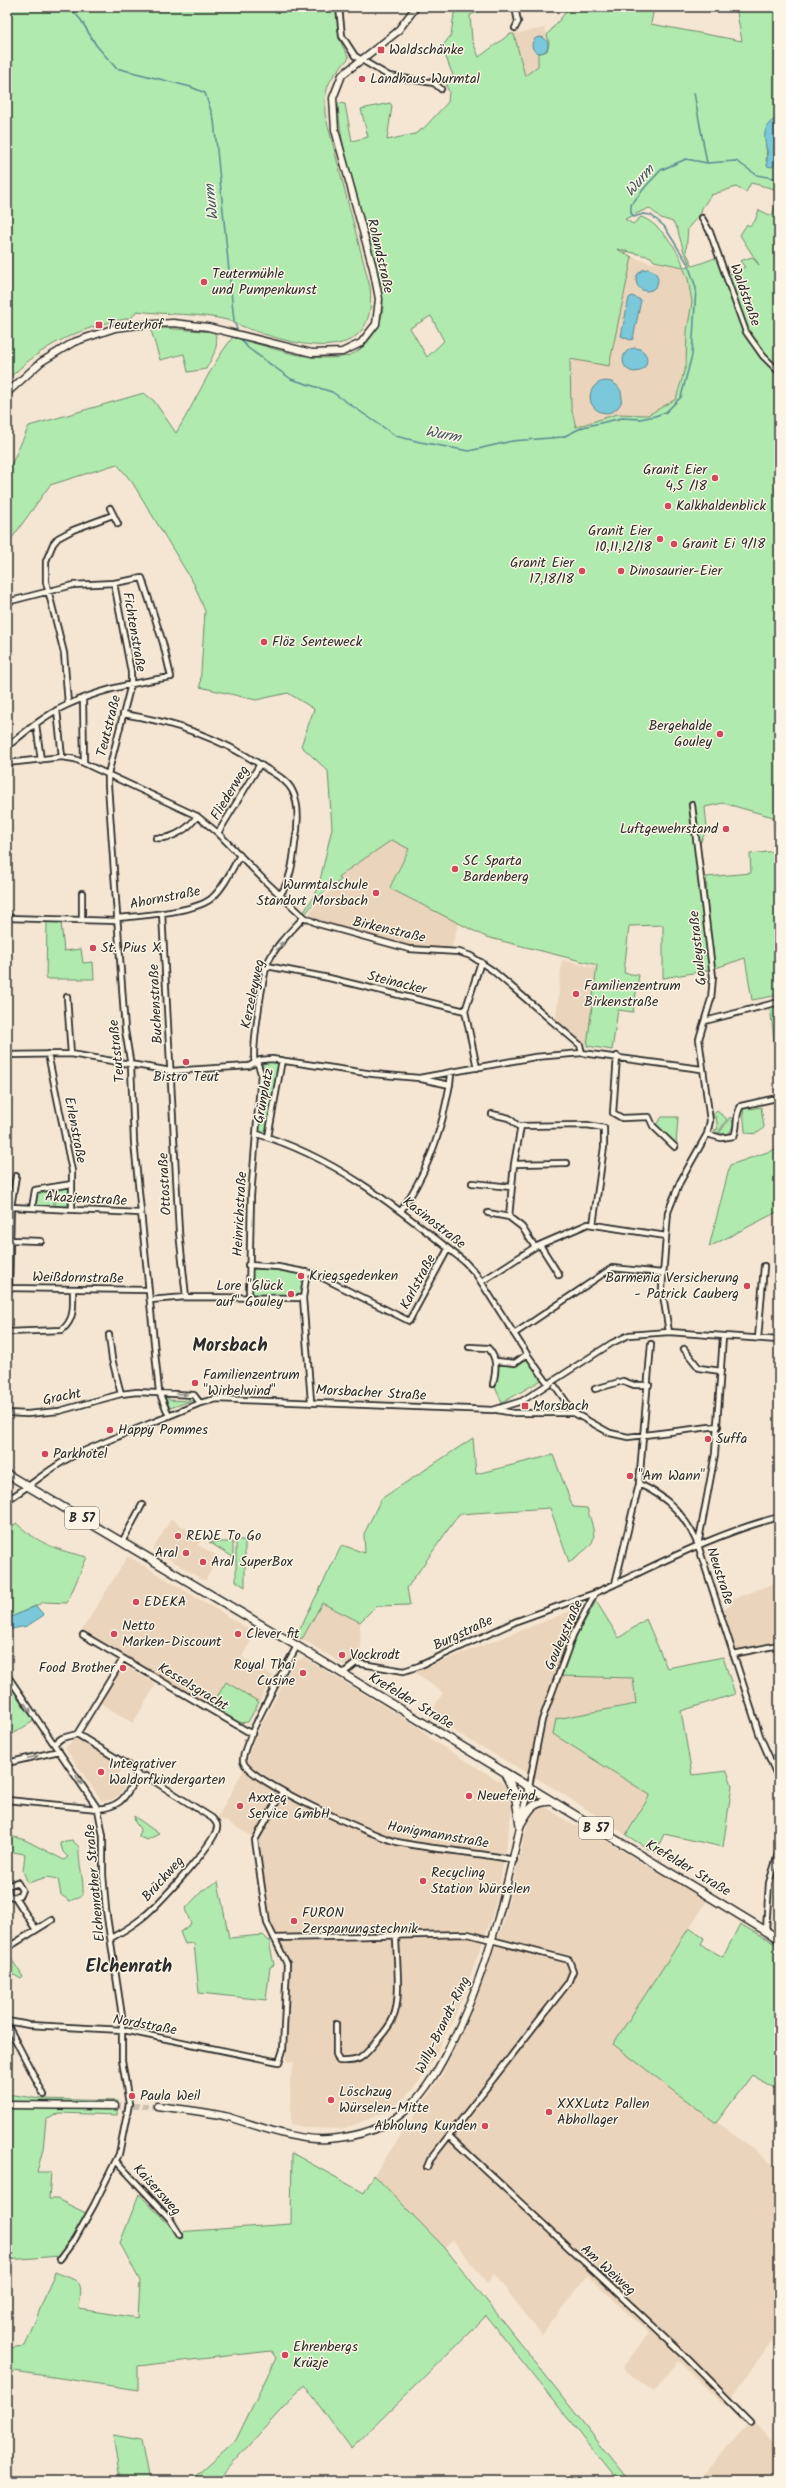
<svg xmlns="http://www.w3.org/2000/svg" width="786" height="2488" font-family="Kalam,sans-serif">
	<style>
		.built { fill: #ead4bb }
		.green { fill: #b0eaae; stroke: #6e8a6c; fill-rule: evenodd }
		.water { fill: #7ac8d9; stroke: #5a8993 }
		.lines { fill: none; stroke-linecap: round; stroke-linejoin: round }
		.stream { stroke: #5a8993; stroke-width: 1.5 }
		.secondary-tunnel { stroke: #ccc1b1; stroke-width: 6; stroke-dasharray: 6 3; stroke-linecap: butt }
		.street-casing { stroke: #2b2b2b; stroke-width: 8 }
		.secondary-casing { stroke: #2b2b2b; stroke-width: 9 }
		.primary-casing { stroke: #2b2b2b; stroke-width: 10 }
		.street { stroke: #fcf5e5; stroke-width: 4.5 }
		.secondary { stroke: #fcf5e5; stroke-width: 6 }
		.primary { stroke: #fcf5e5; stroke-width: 7 }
		.oneway { fill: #949088 }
		.poi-dot { fill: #d1495b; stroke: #fcf5e5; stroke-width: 1.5 }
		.labels { text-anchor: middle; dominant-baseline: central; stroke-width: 3; stroke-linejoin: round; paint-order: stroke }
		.shield { fill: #fcf5e5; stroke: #6a6863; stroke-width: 1 }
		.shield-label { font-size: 13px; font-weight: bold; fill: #2b2b2b }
		.poi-label { font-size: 14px; fill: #2b2b2b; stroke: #fcf5e5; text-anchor: start }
		.street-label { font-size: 14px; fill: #2b2b2b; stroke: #fcf5e5 }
		.water-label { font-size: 15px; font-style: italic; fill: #435a5f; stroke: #fcf5e5 }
		.district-label { font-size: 18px; font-weight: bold; fill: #2b2b2b; stroke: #fcf5e5 }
	</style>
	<rect width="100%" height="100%" fill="#f4e6d2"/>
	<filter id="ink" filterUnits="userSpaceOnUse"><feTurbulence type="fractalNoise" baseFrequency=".025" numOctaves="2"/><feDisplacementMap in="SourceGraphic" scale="8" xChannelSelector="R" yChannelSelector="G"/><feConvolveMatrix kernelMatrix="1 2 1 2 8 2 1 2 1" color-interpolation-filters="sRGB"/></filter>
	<g filter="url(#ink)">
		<path class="built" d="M545,28l4,19 -2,4 -9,3v12l-13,11 -11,-43z
			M632,257l17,5 34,5 5,12 4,23 -5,29 1,18 -12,50 -28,16 -31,-1 -42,13 -4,-20 -1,-48 39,7z
			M392,840l17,8 -19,38 1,3 68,33 -8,26 -41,-1 -91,-26 -10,-6 10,-15 24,-17 -4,-7z
			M562,960l35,8 -10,78 -31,-27z
			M171,1519l31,20 -4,6 21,12 -14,24 -52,-32z
			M128,1556l127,77 -13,24 31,19 -14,26 -33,-20 -15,25 -129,-77z
			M779,1582v61l-43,7 -12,-40 7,-5 -1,-5z
			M596,1601l-19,34 56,43 3,26 -80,15 -3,15 97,61 -24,40 -69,-45 -129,-74 15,-23 -28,-21z
			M322,1603l38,19 1,35 -13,10 -46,-28z
			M304,1658l116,70 12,12 69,42 8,8 4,14 -15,90 -8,28 -32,87 -31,62 -15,19 -20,19 -48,20 -35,-1 -18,-4 -1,-44 4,-17 -8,-2 4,-95 -21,-44 -10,-82 -41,-23 31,-57v-7l7,-17 39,-75z
			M123,1665l33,19 -23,39 -33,-20z
			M76,1738l47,29 -6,10 10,6 -8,12 -8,5 -9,1 -37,-53z
			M540,1806l7,2 26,17 11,3 123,73 -94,143 166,125v162l-54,75 -47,-45 -24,31 -32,-24 27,-35 -62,-58 -45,60 -48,-61 -7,9 -34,-43 -8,8 -71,-73 68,-100 22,-46 39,-104 25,-103 7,-13z
			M752,2420l27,26v35h-82z"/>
		<path class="green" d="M7,7h329l3,32 10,19c-19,20 -25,27 -24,56l45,173c9,84 -78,58 -126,40 -5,-2 -11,-5 -17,-7 -27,-7 -62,-5 -90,-9l-6,7c-48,8 -91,27 -124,63z
			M455,7h24l1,4 -10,4 2,25 7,17 31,-23h4l11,42 13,-10v-12l9,-3 2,-8 -2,-8 19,-23 -1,-5h89l-3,17 91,17 -6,-34h43v111c-22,6 -10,28 -13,43l12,2 1,-2v29l-28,-7 -5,9 -10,-5 -25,8 -9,13 -1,5 -13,15 -2,24 7,14 25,-9 27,75 34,41v622l-27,5 -7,-42 -35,12 -47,8v-53l-34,1 -5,47 15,2 -6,37 -15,-2 -6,40 -25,-4 10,-81 -111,-28 -95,-48 -1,-2 19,-38 -17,-9 -53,36 2,4 -22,16 -13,17 -2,-1 14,-23 14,-61 -4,-57 -27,-25 13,-37 -26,-16 -32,7 -56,-13 5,-76 -11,-27 -62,-102 -15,-18 -67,21 -43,60v-71l22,-48 115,-33 10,8 22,32c20,-32 34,-67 57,-96 34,9 73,25 109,20 22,-2 42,-32 41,-53 -1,-22 -8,-44 -14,-65 -13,-45 -29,-89 -31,-136l7,1 7,37 16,-4 -7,-28 29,-6 2,3 -5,34 28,-6 10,-7 23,-25 1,-10 -3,-7 8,-7 -12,-31 9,-12zM649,208l12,10 12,4 4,6 7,24 7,14 -8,1c-1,-15 -27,-46 -42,-50l-8,7 -8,-5zM617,249l34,8 3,4 29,6 5,12 4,23 -5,29 -1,34 -10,34 -28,16 -31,-1 -41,13 -5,-20 -1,-48 39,7 23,-109zM431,316l13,25 -17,16 -17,-29zM693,803l6,42 8,-16 -2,-22 18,-4 50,14 3,34 -26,3 1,19 -45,4 1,12h-7l-9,-79z
			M779,195v176c-33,-32 -38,-54 -52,-96l18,-8 -5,-6 12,-4 7,8 -19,-30 7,-11 2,2 6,-5 4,-11 13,6z
			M150,327l64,5c7,13 -2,25 -8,37l-18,3 -4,-18 -24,6z
			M47,922h14l3,29 17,-2 2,14 10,-1 1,17h-48z
			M779,1005v76l-9,-75z
			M263,1062h17l-13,73 -9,-2z
			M749,1105v4l12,-2 3,20c-4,7 -12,8 -19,5l-2,-24z
			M717,1111l10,8 -9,14 -4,-3 4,-1 -2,-12 -4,-1z
			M662,1117h16l-2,28 -21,-19z
			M730,1117l4,7 -5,10h-10z
			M779,1148v63l-70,36 21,-82z
			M66,1187l3,2 -1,15 -3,3 -10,-1 1,-18z
			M53,1189v18l-19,-1 3,-15z
			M252,1269l33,1 19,4 -2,23 -50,-3z
			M527,1357l16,22 -41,24 -8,-18 4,-21 13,2z
			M167,1396l2,4 20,1 -1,-4 7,1 -1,2 -24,8 -5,-11z
			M473,1438l3,36 77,-19 20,52 14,1c11,35 11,33 -18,54l-19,-54 -91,6 -52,74 3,17 -34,1 -16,16 -38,-19 -20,36 -6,-3 46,-91 23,8 -1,-19 17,-35z
			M16,1523c23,21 41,27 71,34l-20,46 -23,-1 -37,17v-87z
			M236,1540h9v47l-9,-6z
			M209,1542h24v15z
			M596,1601l23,37 27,-19 21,49 56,-11 12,37 -54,17 11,64 35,-4 5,14 -9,62 -59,-13 -9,19 -29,-18 24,-40 -97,-61 3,-15 80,-15 -3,-26 -73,-2 17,-41z
			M7,1680l27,41 -22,13 -2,-5 -3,1z
			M226,1682l33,20 -11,20 -9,1 -28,-16z
			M134,1816l25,18 -12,6 -8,-3 1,-8 -5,-7z
			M7,1835l18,5 39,20 4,-3 -5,-5 -3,-10 12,-2 7,7c-1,17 5,30 4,48l-13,6 -9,-6 -3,-16 -11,-2 -19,6 -5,-12 2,-17 -12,-2 -6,5z
			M218,1882l11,56 34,-3 6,6 5,24 -4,2 -4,33 -67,-7 -5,-50 -9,1 -5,-12 11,-8 -6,-15 18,-19z
			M740,1924l39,22v145l-27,-16 -36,48 -103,-79 76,-116 15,10 -3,7 22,12z
			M7,1952l16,25 -2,2 -14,-8z
			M7,2094l34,5 77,2 -1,14 -58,-2 -13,7 -3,29 -6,23h14l-2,27h8l31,15 -28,42 -53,4z
			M292,2153l72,40 10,-18 71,73 184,233h-11l-132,-165 -135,133 -47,-64 -88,96h-26l46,-41 40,-82 -5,-7 -133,15v24l-124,-19 -7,16v-39l18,-2 30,-74c27,11 28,7 24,37l59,9 2,-37 -20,-38 19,-49 37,38 115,-8z
			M113,2435l28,5 8,41h-29z"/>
		<path class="water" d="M532 45a8 8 0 1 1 16 0a8 8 0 1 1-16 0Z
			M779,118v43l-7,6 -5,-1c-1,-5 2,-12 0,-16 -4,-13 -4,-28 12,-32z
			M636 280a11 11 0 1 1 22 0a11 11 0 1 1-22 0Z
			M632,296l9,4 -8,39 -3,1 -9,-4 8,-38z
			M623 360a12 12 0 1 1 24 0a12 12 0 1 1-24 0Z
			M590 397a16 16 0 1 1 32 0a16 16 0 1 1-32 0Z
			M36,1606l8,9 -17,11 -20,4v-11z"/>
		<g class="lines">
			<path class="stream" d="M69,7l12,13 15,25 20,23 75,19 14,6 9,27 20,201 4,11
				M694,93l13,70
				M240,338l8,10 43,31 41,13 64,44 24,6 49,9 43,-10 51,-4 20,-10 39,-9 18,1 15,-3 11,-4 15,-15 11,-42 4,-67 -8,-24 -24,-38 -13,-11 -8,-1 -9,3 -3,-4v-8l15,-19 15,-16 25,-11 21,4 29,-2 21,14 22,4"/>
			<path class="secondary-tunnel" d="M115,2106h42"/>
			<defs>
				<path id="street" d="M339,7l3,29 13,20 34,20 45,7 7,6
					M515,28l3,-6 -3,-15
					M702,218l8,14 36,100 17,24 16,16
					M110,508l8,16
					M114,583l17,89v12l-23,90v11l17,245 6,36 3,76 25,250 10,24
					M7,602l66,-17 41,-2 28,-5 21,65 8,34c-35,5 -72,13 -104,28 -22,10 -41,26 -60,42
					M83,699l1,64
					M68,704l-4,-51 -18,-71v-21l7,-17 5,-6 15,-8 40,-15
					M57,710l5,47
					M123,714c52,8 100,25 144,55 8,5 20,11 25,21 8,14 6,38 3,53 -2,18 -4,37 -15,52
					M36,724l5,36
					M7,763l55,-6 13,2 122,57 21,17 47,48 39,36 14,7 91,25 50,3 12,4 21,14 88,75 2,8
					M218,833l42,-69
					M156,838c15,2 33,-9 41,-22
					M82,893v26
					M162,913l17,319 7,65
					M7,918l110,3
					M117,918c22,-2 82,-6 96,-21 12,-11 19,-28 27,-42
					M267,966l62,12 136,33 12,57
					M67,997l4,57
					M465,1011l16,-49
					M705,1021l74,-19
					M48,1054l24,117v39
					M7,1055l64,-1 100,17 78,-5 11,-6 12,-1 101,15 46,4 116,-21 47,-4 119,16
					M617,1056l-4,57 9,5 27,-1 4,9 22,21
					M255,1063c-4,-10 8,-91 14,-103 8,-16 23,-30 35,-43
					M421,1079l29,6
					M492,1114l17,4 9,8 69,-1 17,3v19l-11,78
					M521,1126l-7,38 -5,53 13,10 13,20
					M257,1134c80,23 144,77 208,128l11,12 51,80 22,31
					M707,1134l14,4 13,-2c5,-10 0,-20 7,-30l31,-7
					M268,1137l14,-77
					M514,1164l53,-1
					M472,1183l39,4
					M11,1207l129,6
					M32,1208l3,-18 37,-6
					M401,1211c23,-34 37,-68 45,-108 2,-10 5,-20 5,-31
					M488,1213l21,4
					M10,1240l31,1
					M540,1245l19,30
					M248,1265l30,2 37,7 94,47 39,-72
					M307,1272l-4,26 8,103
					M481,1282l54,-35 53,-23 78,12
					M7,1288l141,2
					M9,1288l2,-81 5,-31
					M249,1297l2,-101 10,-123 -4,-11
					M150,1300l36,-3 117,1
					M7,1332l55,-2c13,-11 11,-23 11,-40
					M669,1332l-7,-43 6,-77 12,-30 27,-48 3,-13 -11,-82 12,-40 2,-22 -21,-172
					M514,1334l98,-66 50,5
					M109,1335l3,24 9,35
					M723,1337l-8,117 -17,91 62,191 19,44
					M758,1339l6,-73
					M469,1347l19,1c10,10 8,23 5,36
					M684,1349l15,19 22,3
					M496,1361l19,2 12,-9
					M555,1386l19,27
					M595,1389l28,-8 11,4h15
					M497,1410l17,3h60l36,20 18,4 90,-11
					M7,1413l20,1 32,-3 62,-17 16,-2 57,3 6,8
					M639,1484c29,13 47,32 59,61
					M7,1500c23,-13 42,-32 66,-44 41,-19 85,-35 127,-53l16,-4 277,11 29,-9 90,-58 17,-8 40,-3 110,8
					M122,1542l20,-37
					M615,1584c53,-25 106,-52 164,-67
					M83,1635l169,99
					M297,1646c-10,18 -56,99 -54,115 4,20 131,75 154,81 38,8 78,10 117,18
					M733,1654l46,-9
					M342,1674l14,-11 48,8 15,-5 98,-45 78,-28
					M7,1675l91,134 5,27v39l3,35 16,106v44l7,44 -10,50 -25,51 -19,34 -15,20
					M77,1734l52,32 11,11
					M54,1744l8,-6 15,-4 46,-75
					M7,1763l52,-12
					M529,1786l13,-66 31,-85 22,-42 20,-9 24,-100 12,-140
					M7,1800l91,9c37,-4 25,-28 48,-33l66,42c3,3 6,6 5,10 -3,17 -60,78 -75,90 -10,8 -20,14 -31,20
					M15,1897l5,-2 2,-5 -5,-8 -9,4 1,10 6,1 21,33
					M766,1930l3,-47 10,-32
					M274,1938l194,-4 101,26 4,11 -5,12 -138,177 -3,7
					M7,1948l45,-28
					M7,2021l22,4 94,5 156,32 4,-12 4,-86 -20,-41 -12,-83 27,-48
					M7,2024l37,71
					M336,2024v30l3,7c20,1 23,-2 36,-18 6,-7 14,-15 18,-25 9,-19 3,-61 3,-83
					M450,2137l234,218 66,67
					M116,2161l54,58 10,16"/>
				<path id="secondary" d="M7,393l34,-31 33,-20 41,-14 24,-3 34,-2 35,4 104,26 30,-1 19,-9 15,-19 3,-25 -6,-31 -38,-138 -2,-32 9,-23 55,-43 19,-25
					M7,2105l108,1
					M157,2106c22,3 45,5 67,10 33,9 69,25 104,23 27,-2 56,-10 77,-28 22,-20 36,-46 49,-73 39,-80 56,-165 75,-252"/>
				<path id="primary" d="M7,1474l290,172 482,293
					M505,1774l10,19 5,32
					M520,1825c10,-16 11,-23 32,-24"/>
			</defs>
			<use href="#street" class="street-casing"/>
			<use href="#secondary" class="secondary-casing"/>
			<use href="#primary" class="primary-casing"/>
			<use href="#street" class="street"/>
			<use href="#secondary" class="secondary"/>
			<use href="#primary" class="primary"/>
		</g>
		<defs><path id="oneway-solid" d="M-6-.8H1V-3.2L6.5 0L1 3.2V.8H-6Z"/></defs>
		<g class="oneway">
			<use href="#oneway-solid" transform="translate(280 946) rotate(-50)"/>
			<use href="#oneway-solid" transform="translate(182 1394) rotate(5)"/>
			<use href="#oneway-solid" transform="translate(28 1708) rotate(56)"/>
			<use href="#oneway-solid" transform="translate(33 1757) rotate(-13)"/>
			<use href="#oneway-solid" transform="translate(79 1780) rotate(56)"/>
		</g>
	</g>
	<g class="poi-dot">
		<rect x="377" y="46" width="8" height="8" rx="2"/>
		<circle cx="362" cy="79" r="4"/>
		<circle cx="204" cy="282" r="4"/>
		<rect x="95" y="321" width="8" height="8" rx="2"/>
		<circle cx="715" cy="478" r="4"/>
		<circle cx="668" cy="506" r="4"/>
		<circle cx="660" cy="539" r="4"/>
		<circle cx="674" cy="544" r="4"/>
		<circle cx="582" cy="571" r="4"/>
		<circle cx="621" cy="571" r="4"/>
		<circle cx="264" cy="642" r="4"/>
		<circle cx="720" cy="734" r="4"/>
		<circle cx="726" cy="829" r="4"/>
		<circle cx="455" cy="869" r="4"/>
		<circle cx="376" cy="893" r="4"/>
		<circle cx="93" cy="948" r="4"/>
		<circle cx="576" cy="994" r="4"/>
		<circle cx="186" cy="1062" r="4"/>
		<circle cx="301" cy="1276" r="4"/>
		<circle cx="747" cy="1286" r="4"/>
		<circle cx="291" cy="1294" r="4"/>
		<circle cx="195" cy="1383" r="4"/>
		<rect x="521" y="1402" width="8" height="8" rx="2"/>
		<circle cx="110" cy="1430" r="4"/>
		<circle cx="708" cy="1439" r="4"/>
		<circle cx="45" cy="1454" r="4"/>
		<circle cx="630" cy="1476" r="4"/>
		<circle cx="178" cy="1536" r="4"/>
		<circle cx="186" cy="1553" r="4"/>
		<circle cx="203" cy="1562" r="4"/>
		<circle cx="136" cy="1602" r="4"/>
		<circle cx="114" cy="1634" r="4"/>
		<circle cx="238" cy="1634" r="4"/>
		<circle cx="342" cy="1655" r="4"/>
		<circle cx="123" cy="1668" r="4"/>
		<circle cx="303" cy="1673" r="4"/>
		<circle cx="101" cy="1772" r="4"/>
		<circle cx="469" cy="1796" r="4"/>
		<circle cx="240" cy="1806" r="4"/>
		<circle cx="423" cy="1881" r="4"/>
		<circle cx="294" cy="1921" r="4"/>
		<circle cx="132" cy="2096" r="4"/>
		<circle cx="331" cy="2100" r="4"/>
		<circle cx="549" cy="2112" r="4"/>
		<circle cx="485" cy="2126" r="4"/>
		<circle cx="285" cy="2355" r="4"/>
	</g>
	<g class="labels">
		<g class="shield">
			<rect x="65" y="1507" width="34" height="22" rx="3"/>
			<rect x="579" y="1817" width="34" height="22" rx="3"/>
		</g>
		<g class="shield-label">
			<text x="82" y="1518">B 57</text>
			<text x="596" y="1828">B 57</text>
		</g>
		<g class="poi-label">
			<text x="389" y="50">Waldschänke</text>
			<text x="370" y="79">Landhaus Wurmtal</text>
			<text x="212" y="274">Teutermühle<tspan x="212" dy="16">und Pumpenkunst</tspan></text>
			<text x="107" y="325">Teuterhof</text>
			<text x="707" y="470" text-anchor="end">Granit Eier<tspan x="707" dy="16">4,5 /18</tspan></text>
			<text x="676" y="506">Kalkhaldenblick</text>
			<text x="652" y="531" text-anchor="end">Granit Eier<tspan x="652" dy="16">10,11,12/18</tspan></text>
			<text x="682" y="544">Granit Ei 9/18</text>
			<text x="574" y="563" text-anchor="end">Granit Eier<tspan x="574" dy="16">17,18/18</tspan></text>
			<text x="629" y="571">Dinosaurier-Eier</text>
			<text x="272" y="642">Flöz Senteweck</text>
			<text x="712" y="726" text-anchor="end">Bergehalde<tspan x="712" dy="16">Gouley</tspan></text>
			<text x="718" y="829" text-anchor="end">Luftgewehrstand</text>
			<text x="463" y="861">SC Sparta<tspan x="463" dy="16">Bardenberg</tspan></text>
			<text x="368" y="885" text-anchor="end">Wurmtalschule<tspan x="368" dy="16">Standort Morsbach</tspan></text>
			<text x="101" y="948">St. Pius X.</text>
			<text x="584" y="986">Familienzentrum<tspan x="584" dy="16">Birkenstraße</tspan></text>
			<text x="186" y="1077" text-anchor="middle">Bistro Teut</text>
			<text x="309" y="1276">Kriegsgedenken</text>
			<text x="739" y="1278" text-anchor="end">Barmenia Versicherung<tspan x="739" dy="16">- Patrick Cauberg</tspan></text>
			<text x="283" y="1286" text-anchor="end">Lore "Glück<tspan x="283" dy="16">auf" Gouley</tspan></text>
			<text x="203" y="1375">Familienzentrum<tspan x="203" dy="16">"Wirbelwind"</tspan></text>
			<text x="533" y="1406">Morsbach</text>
			<text x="118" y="1430">Happy Pommes</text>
			<text x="716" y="1439">Suffa</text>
			<text x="53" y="1454">Parkhotel</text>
			<text x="638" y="1476">"Am Wann"</text>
			<text x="186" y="1536">REWE To Go</text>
			<text x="178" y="1553" text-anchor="end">Aral</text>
			<text x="211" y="1562">Aral SuperBox</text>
			<text x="144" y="1602">EDEKA</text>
			<text x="122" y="1626">Netto<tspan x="122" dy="16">Marken-Discount</tspan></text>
			<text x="246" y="1634">Clever fit</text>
			<text x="350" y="1655">Vockrodt</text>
			<text x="295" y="1665" text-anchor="end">Royal Thai<tspan x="295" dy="16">Cusine</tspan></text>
			<text x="115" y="1668" text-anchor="end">Food Brother</text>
			<text x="109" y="1764">Integrativer<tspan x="109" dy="16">Waldorfkindergarten</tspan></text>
			<text x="477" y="1796">Neuefeind</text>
			<text x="248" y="1798">Axxteq<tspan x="248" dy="16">Service GmbH</tspan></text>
			<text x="431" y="1873">Recycling<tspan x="431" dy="16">Station Würselen</tspan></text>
			<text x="302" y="1913">FURON<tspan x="302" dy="16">Zerspanungstechnik</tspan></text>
			<text x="339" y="2092">Löschzug<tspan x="339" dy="16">Würselen-Mitte</tspan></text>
			<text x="140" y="2096">Paula Weil</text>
			<text x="557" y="2104">XXXLutz Pallen<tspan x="557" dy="16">Abhollager</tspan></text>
			<text x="477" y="2126" text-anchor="end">Abholung Kunden</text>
			<text x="293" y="2347">Ehrenbergs<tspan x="293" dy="16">Krüzje</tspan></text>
		</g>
		<g class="street-label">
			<text transform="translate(380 256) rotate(77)">Rolandstraße</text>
			<text transform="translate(745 295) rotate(70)">Waldstraße</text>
			<text transform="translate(134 632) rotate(80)">Fichtenstraße</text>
			<text transform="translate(109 726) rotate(-76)">Teutstraße</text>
			<text transform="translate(230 793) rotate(-59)">Fliederweg</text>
			<text transform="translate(165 898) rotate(-11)">Ahornstraße</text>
			<text transform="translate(389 930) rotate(13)">Birkenstraße</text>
			<text transform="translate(698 948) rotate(-96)">Gouleystraße</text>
			<text transform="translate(397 983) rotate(14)">Steinacker</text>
			<text transform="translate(253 994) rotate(-78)">Kerzeleyweg</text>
			<text transform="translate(156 1004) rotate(-93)">Buchenstraße</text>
			<text transform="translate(117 1051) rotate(-96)">Teutstraße</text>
			<text transform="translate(264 1096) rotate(-79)">Grünplatz</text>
			<text transform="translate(75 1130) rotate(79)">Erlenstraße</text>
			<text transform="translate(165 1184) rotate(-93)">Ottostraße</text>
			<text transform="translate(86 1199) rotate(3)">Akazienstraße</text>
			<text transform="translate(240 1214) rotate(-87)">Heinrichstraße</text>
			<text transform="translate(434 1223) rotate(38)">Kasinostraße</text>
			<text transform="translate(78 1278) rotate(1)">Weißdornstraße</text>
			<text transform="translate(418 1282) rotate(-62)">Karlstraße</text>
			<text transform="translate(371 1393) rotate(3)">Morsbacher Straße</text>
			<text transform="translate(62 1397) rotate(-11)">Gracht</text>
			<text transform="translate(720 1576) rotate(72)">Neustraße</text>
			<text transform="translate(463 1633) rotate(-25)">Burgstraße</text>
			<text transform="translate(564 1635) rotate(-66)">Gouleystraße</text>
			<text transform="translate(193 1687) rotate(31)">Kesselsgracht</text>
			<text transform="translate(411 1701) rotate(31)">Krefelder Straße</text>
			<text transform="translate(438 1835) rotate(10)">Honigmannstraße</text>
			<text transform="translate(688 1868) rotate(31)">Krefelder Straße</text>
			<text transform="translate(163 1879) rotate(-48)">Brückweg</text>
			<text transform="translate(95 1883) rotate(-95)">Elchenrather Straße</text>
			<text transform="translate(145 2025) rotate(10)">Nordstraße</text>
			<text transform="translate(443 2025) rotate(-64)">Willy-Brandt-Ring</text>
			<text transform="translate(157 2190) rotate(48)">Kaisersweg</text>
			<text transform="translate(608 2270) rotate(42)">Am Weiweg</text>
		</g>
		<g class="water-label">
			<text transform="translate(640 181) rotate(-49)">Wurm</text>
			<text transform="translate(212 202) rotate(-96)">Wurm</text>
			<text transform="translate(443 435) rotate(11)">Wurm</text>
		</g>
		<g class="district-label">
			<text x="230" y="1346">Morsbach</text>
			<text x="129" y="1967">Elchenrath</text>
		</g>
	</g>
	<rect width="786" height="2488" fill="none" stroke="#fcf5e5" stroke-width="24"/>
	<rect x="12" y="12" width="762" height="2464" fill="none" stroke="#2b2b2b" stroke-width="1.5" filter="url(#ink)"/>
</svg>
